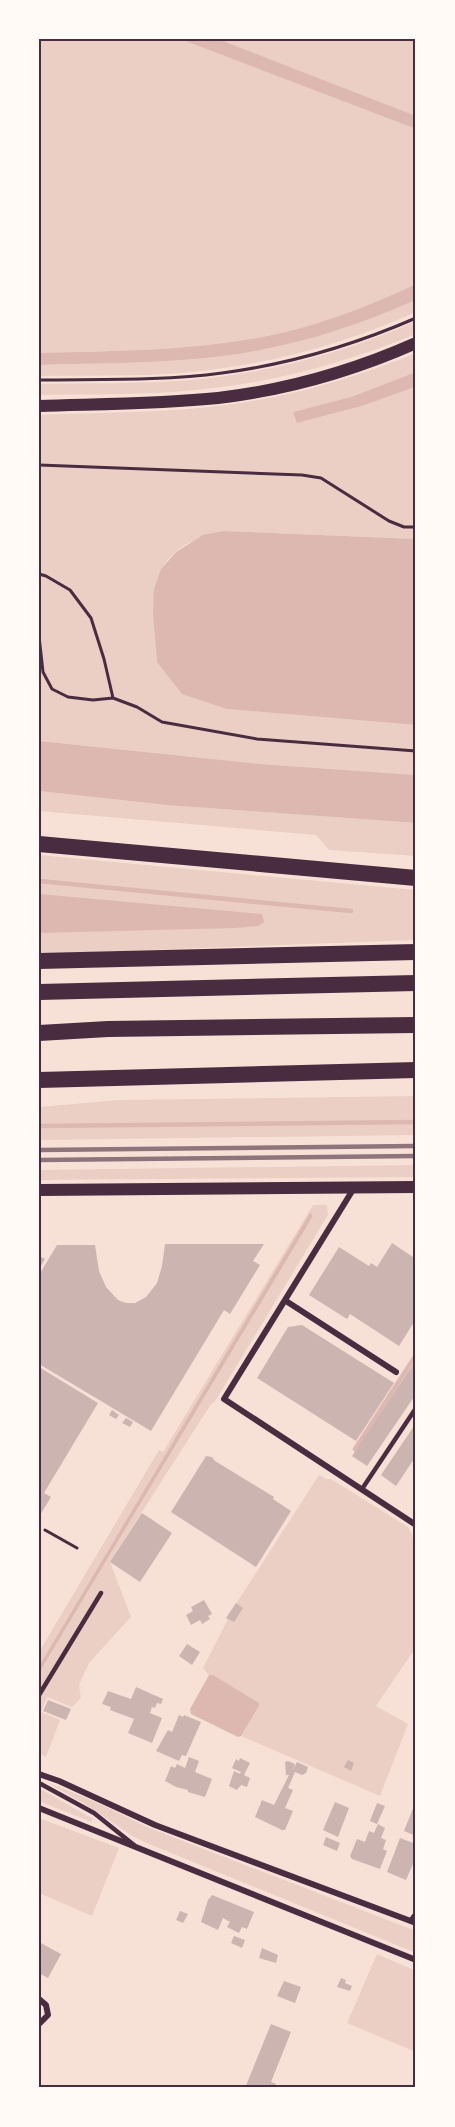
<svg xmlns="http://www.w3.org/2000/svg" width="455" height="2127" font-family="Manrope,sans-serif">
	<style>
		.green { fill: #ebcfc5 }
		.water { fill: #dcb8b0 }
		.lines { fill: none; stroke-linecap: round; stroke-linejoin: round }
		.stream { stroke: #dcb8b0; stroke-width: 4.5 }
		.building { fill: #ccb4b1 }
		.path { stroke: #4a2c40; stroke-width: 3 }
		.service { stroke: #4a2c40; stroke-width: 4.5 }
		.minor { stroke: #4a2c40; stroke-width: 6 }
		.secondary { stroke: #4a2c40; stroke-width: 12 }
		.motorway { stroke: #4a2c40; stroke-width: 16 }
		.rail { stroke: #8f747c; stroke-width: 4.5 }
		.neatline { fill: none; stroke: #4a2c40; stroke-width: 2 }
	</style>
	<rect width="100%" height="100%" fill="#f7e1d7"/>
	<path class="green" d="M39,39h141l236,90v155c-38,18 -78,34 -119,45 -83,22 -172,22 -258,24z
		M218,39h198v77z
		M416,299v13c-75,34 -153,54 -235,61 -47,4 -95,2 -142,3v-11c52,-2 105,-1 156,-6 79,-8 149,-27 221,-60z
		M416,321v13c-78,32 -159,53 -244,58 -44,3 -89,2 -133,3v-11c50,-1 101,0 151,-4 78,-7 155,-27 226,-59z
		M416,353v19l-65,25 -57,15 3,11 65,-17 54,-20v153l-193,-8c-79,17 -72,65 -66,131l70,47 189,16v50l-156,-11 -221,-23v-326c67,-3 135,-2 201,-12 61,-9 119,-27 176,-50z
		M39,791l127,14 250,18v33l-87,-6 -13,-15 -277,-24z
		M39,855l377,35v50l-377,14z
		M416,1096v39l-377,5v-33l81,-7z
		M416,1165v12l-377,3v-10z
		M313,1205h14l1,10 -114,188 -3,1 -101,158 21,55 -42,46 -10,22 2,13 -9,9 -25,-10 -6,15 19,8 -14,37 -7,-3v-81l274,-457 -3,-2 -271,452v-14l120,-202 4,2z
		M319,1475l7,4h5l77,48 4,7 4,22v91l-40,59 32,18 -28,72 -139,-60 18,-30 -46,-31h-4l-6,-7 31,-61z
		M47,1782l53,22 47,23 269,104v22l-267,-109 -17,-8 -39,-27z
		M39,1788l54,31 -2,3 -52,-21z
		M39,1818l80,30 -27,68 -53,-23z
		M377,1954l39,17v81l-69,-29z"/>
	<path class="water" d="M180,39h38l198,77v13z
		M416,284v15l-3,2c-69,31 -143,52 -219,58 -51,5 -104,4 -155,6v-12c86,-2 175,-2 258,-24 41,-11 81,-27 119,-45z
		M416,372v14l-4,2 -50,18 -65,17 -4,-11 58,-15z
		M223,531l193,8v186l-189,-16 -45,-15 -25,-32 -4,-48 1,-25 7,-20 15,-17 27,-17z
		M39,741l221,23 156,11v48l-250,-18 -127,-14z
		M39,894l223,20 2,8 -6,4 -24,2 -195,5z
		M310,1213l3,3 -274,457v-7z
		M209,1675h4l46,28v3l-18,30 -3,1 -47,-23 -1,-5z"/>
	<g class="lines">
		<path class="stream" d="M39,881l312,30
			M39,1126l377,-4
			M355,1449l61,-94"/>
	</g>
	<path class="building" d="M392,1243l24,16v60l-17,27 -49,-32 -3,5 -38,-24 30,-48 30,19 2,-3 6,4z
		M165,1244h99l-11,17 7,4 -30,49 -6,-4 -73,121 -112,-67v-89l18,-30h38l4,26 7,16 12,13 8,3h9l11,-6 11,-14 5,-17z
		M39,1256l6,3 -6,10z
		M302,1325l92,58 -38,58 -99,-63 31,-51z
		M416,1360v34l-49,72 -15,-10z
		M39,1367l59,36 -54,90 7,4 -12,20z
		M112,1410l7,5 -3,4 -7,-4z
		M126,1418l7,4 -3,5 -8,-4z
		M416,1423v33l-20,30 -15,-11z
		M206,1456l6,1 3,4 59,36 -1,2 18,12 -35,56 -85,-55z
		M142,1513l30,20 -32,49 -30,-20z
		M204,1600l8,14 -4,2 2,3 -8,5 -2,-4 -9,5 -5,-10 7,-4 -2,-4z
		M236,1603l7,5 -9,14 -8,-4z
		M187,1644l13,8 -8,13 -13,-9z
		M136,1687l27,12 -2,5 -4,-1 -2,5 -3,-1 -2,6 12,5 -10,25 -24,-10 6,-14 -24,-9 1,-3 -9,-3 6,-13 23,8z
		M48,1700l23,9 -5,11 -23,-9z
		M179,1715l4,2 1,-2 17,7 -15,34 -4,-1 -3,6 -23,-10 12,-21 4,2z
		M189,1757l10,4 -4,11 17,7 -7,18 -17,-5v-2l-12,-3 -11,-6 6,-15 4,2 2,-4 8,4z
		M240,1758l10,5 -6,12 6,3 -3,9 -6,-2 -4,5 -8,-4 5,-15 6,3 1,-2 -9,-4 4,-9 3,2z
		M348,1760l6,3 -3,8 -7,-4z
		M288,1761l7,3 -2,6 4,-8 11,5 -2,6 -4,2 -7,-3 -7,16 5,2 -8,18 8,3 -8,19h-3l-27,-13 7,-17 12,5 15,-30h-3l-1,-13z
		M416,1801v35l-12,-5z
		M335,1802l14,6 -11,29 -15,-7z
		M377,1803l8,3 -8,18 -7,-3z
		M378,1824l7,4 -4,10 5,2 -3,9 4,2 -7,18 -28,-10 -2,-3 7,-17 8,3 4,-11 5,2z
		M326,1837l14,6 -3,8 -14,-6z
		M400,1838l16,6v13l-10,23 -19,-8z
		M212,1895l42,17 -7,17 -5,-2 -3,6 -12,-6 3,-5 -7,-4 -5,12 -17,-8 7,-22z
		M180,1911l8,3 -5,9 -7,-3z
		M234,1936l11,4 -3,8 -11,-5z
		M39,1942l22,12 -13,24 -9,-5z
		M262,1948l16,7 -2,8 -17,-5z
		M341,1978l5,2 -1,3 7,3 -2,5 -13,-4z
		M284,1981l17,6 -6,16 -18,-7z
		M271,2024l20,8 -20,50 5,2 -2,4h-29z"/>
	<g class="lines">
		<path class="path" d="M39,380c61,-1 123,1 183,-7 68,-9 132,-28 194,-55
			M39,465l263,10 19,3 68,43 15,6h12
			M39,574l7,2 24,14 21,28 13,41 9,39
			M39,636l4,36 9,17 16,8 25,3 20,-2 24,9 25,15 95,17 159,12
			M45,1530l32,18"/>
		<path class="service" d="M362,1489l54,-81
			M39,1695l62,-102
			M39,1783l55,30 40,32
			M410,1921l6,-8"/>
		<path class="minor" d="M354,1188l-130,211 192,126
			M286,1301l110,71
			M39,1774l20,7 96,44 261,98
			M39,1808l377,152
			M39,1999l7,6 2,10 -9,9"/>
		<path class="secondary" d="M39,406c59,-2 120,-2 179,-8 68,-8 135,-27 198,-55
			M39,1190l377,-3"/>
		<path class="motorway" d="M39,844l377,34
			M39,961l377,-9
			M39,992l377,-9
			M39,1033l69,-4 308,-4
			M39,1080l377,-10"/>
		<path class="rail" d="M39,1150l377,-4
			M39,1160l377,-4"/>
	</g>
	<rect width="455" height="2127" fill="none" stroke="#fffaf5" stroke-width="81"/>
	<rect x="40" y="40" width="374" height="2046" class="neatline"/>
</svg>
